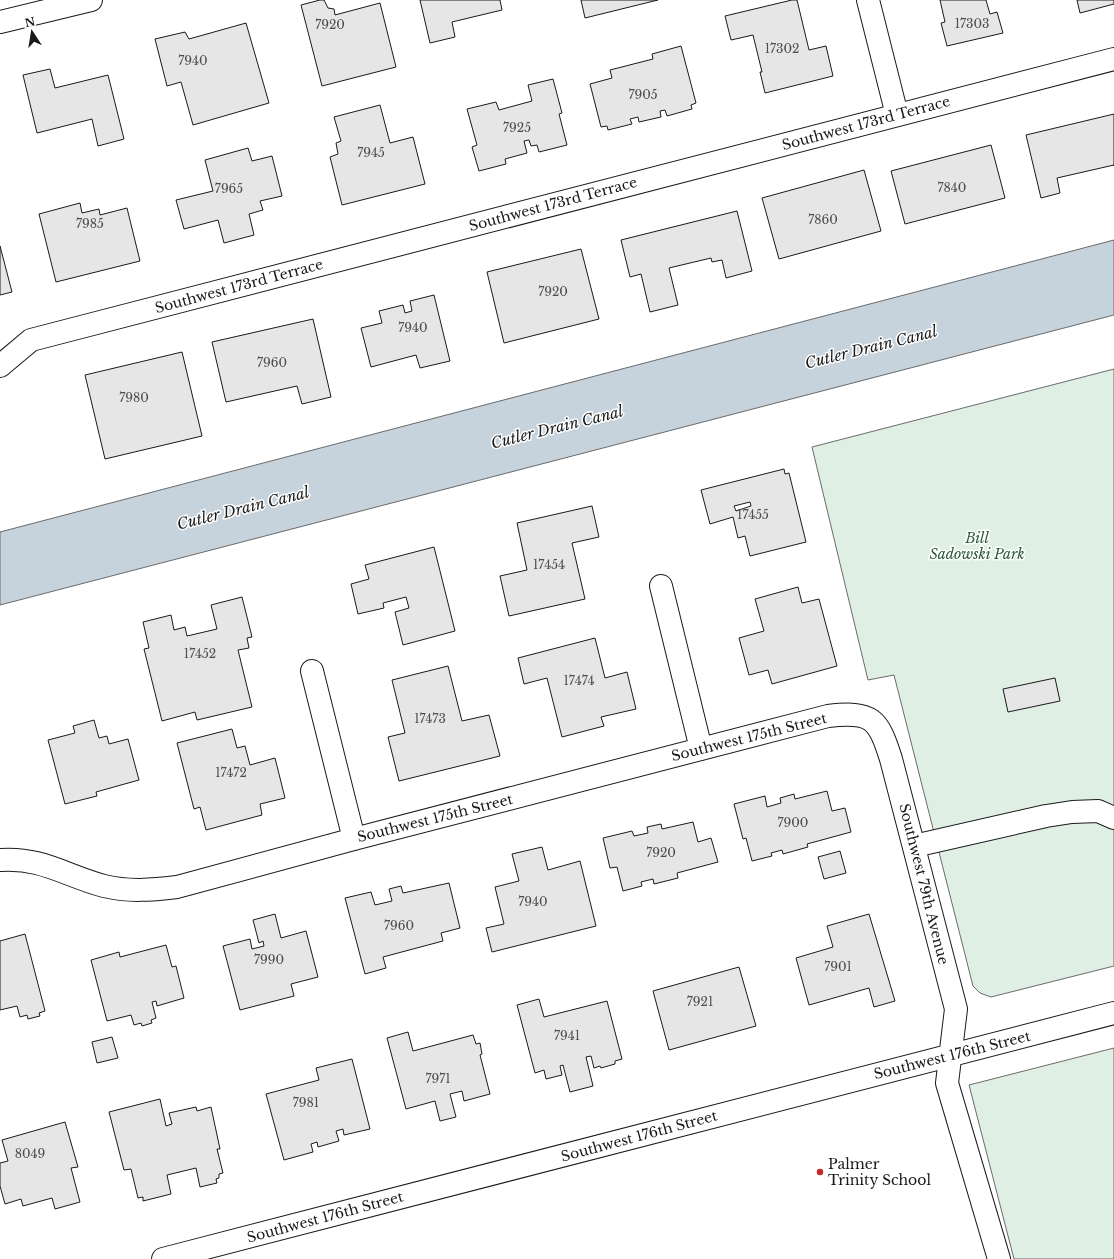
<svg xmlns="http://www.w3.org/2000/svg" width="1114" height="1259" font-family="'Libre Baskerville',serif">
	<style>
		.green { fill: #e0efe3; stroke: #6a6a6a }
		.water { fill: #c6d2dc; stroke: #6a6a6a }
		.building { fill: #e6e6e6; stroke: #1a1a1a; fill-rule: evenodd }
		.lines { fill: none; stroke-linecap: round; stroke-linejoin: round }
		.minor-casing { stroke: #1a1a1a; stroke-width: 24 }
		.minor { stroke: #fff; stroke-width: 22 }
		.poi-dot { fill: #c62828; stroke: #fff; stroke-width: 1.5 }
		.labels { text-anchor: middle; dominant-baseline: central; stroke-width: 3; stroke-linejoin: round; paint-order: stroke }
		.number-label { font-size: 12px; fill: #4d4d4d }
		.street-label { font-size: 14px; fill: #1a1a1a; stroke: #fff }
		.park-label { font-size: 14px; font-style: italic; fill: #2b5a34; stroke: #fff }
		.poi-label { font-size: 14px; fill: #1a1a1a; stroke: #fff; text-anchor: start }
		.water-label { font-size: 15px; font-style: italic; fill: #1a1a1a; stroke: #fff }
	</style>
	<rect width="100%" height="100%" fill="#fff"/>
	<path class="green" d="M1114,369v597l-123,31 -11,-4 -7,-7 -79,-311 -26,5 -56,-233z
		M1114,1048v211h-100l-45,-174z"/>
	<path class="water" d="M1114,240v75l-1114,290v-73z"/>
	<path class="building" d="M320,0h4l4,8 6,1 1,6 45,-12 16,64 -74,19 -21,-81z
		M420,0h80l2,10 -50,12 3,15 -25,6z
		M581,0h77l-73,18z
		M792,0h5l12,50 17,-4 7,30 -68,17 -5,-21h2l-9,-37 -22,5 -6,-24z
		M940,0h46l4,14 7,-2 6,21 -56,13 -6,-23 4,-1z
		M1077,0h37v4l-34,9z
		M246,23l23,80 -76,22 -12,-43 -14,4 -12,-47 30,-7 4,7z
		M681,46l15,57 -5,2 1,4 -25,7 -2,-6 -5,1 1,6 -22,5 -1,-5 -8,2 2,5 -24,6 -1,-4 -6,1 -11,-43 22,-6 -2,-8 43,-11 -1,-5z
		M50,69l5,19 53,-13 16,64 -26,7 -6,-27 -55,14 -14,-58z
		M553,79l9,34 -3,1 8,31 -28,7 -2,-7 -6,1 -2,-6 -5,1 3,12 -22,6 1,5 -27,7 -7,-24 5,-2 -10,-36 29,-7 3,8 33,-9 -4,-16z
		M380,105l10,38 23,-6 12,47 -83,21 -12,-48 8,-3 -2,-11 5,-2 -7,-24z
		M1114,114v52v-1l-57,13 3,15 -19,5 -15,-63z
		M991,145l14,53 -100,26 -14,-53z
		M248,148l4,13 20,-5 10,40 -22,5 3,9 -14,4 5,21 -30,8 -6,-23 -34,9 -8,-29 37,-9 -8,-31z
		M864,170l17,61 -102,28 -17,-61z
		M80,203l2,10 17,-4 1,6 27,-7 13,53 -84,21 -17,-68z
		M737,211l15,60 -26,7 -4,-18 -10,2 -1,-4 -42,10 9,37 -28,7 -9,-38 -11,3 -9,-37z
		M0,246l12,46 -12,3z
		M581,249l18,70 -95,24 -17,-71z
		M434,295l16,66 -30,7 -4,-13 -45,12 -10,-39 21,-5 -3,-12 24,-6 2,8 7,-2 -2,-10z
		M313,319l18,78 -29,7 -5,-18 -71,16 -14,-60z
		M182,352l20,84 -97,23 -20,-84z
		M784,469l1,5 4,-1 17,69 -56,14 -5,-20 -7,2 -5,-21 -23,7 -9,-34zM750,502l1,4 -15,5 -2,-5z
		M592,506l7,31 -27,6 13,56 -76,17 -9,-40 27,-6 -10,-47z
		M434,547l21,84 -52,14 -8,-33 14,-4 -3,-11 -23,6 1,5 -26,6 -7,-30 18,-5 -4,-14z
		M798,587l4,16 17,-4 18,67 -65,18 -4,-14 -19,5 -10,-37 25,-7 -9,-32z
		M242,597l10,40 -5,1 2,10 -11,2 14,57 -55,13 -2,-8 -33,9 -18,-72 5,-1 -6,-26 28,-7 3,15 11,-3 2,9 30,-7 -6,-24z
		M595,638l10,40 22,-6 9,37 -35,8 3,9 -42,11 -15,-59 -23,6 -6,-26z
		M448,666l14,55 27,-6 11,41 -101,25 -11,-44 17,-4 -13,-53z
		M1055,678l5,23 -52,11 -5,-23z
		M94,720l5,18 8,-2 2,8 19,-5 11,41 -43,12 1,4 -32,8 -17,-64 27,-7 -2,-7z
		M232,729l5,19 8,-2 5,19 25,-7 10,40 -25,6 2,11 -56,15 -6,-23 -6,2 -17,-66z
		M827,791l5,20 13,-3 6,24 -44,12 1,3 -25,7 -1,-4 -11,3 1,3 -20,5 -6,-23 -3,1 -9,-35 31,-8 2,11 14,-4 -1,-5 14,-4 1,5z
		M693,822l5,20 13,-4 7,24 -41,11 1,5 -24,6 -1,-5 -12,3 1,4 -19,5 -6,-24 -7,1 -7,-30 29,-7 2,5 14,-3 -1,-6 14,-3 1,5z
		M542,847l6,23 32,-9 16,65 -104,26 -6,-24 18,-4 -9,-37 24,-6 -7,-27z
		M840,851l6,22 -22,6 -6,-22z
		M449,883l11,45 -19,5 2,8 -60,16 3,11 -21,6 -20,-76 26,-6 4,13 17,-4 -3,-12 12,-3 2,7z
		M275,914l6,24 25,-7 12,46 -27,7 3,12 -54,14 -17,-64 27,-7 2,10 12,-3 -1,-5 -4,2 -6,-23z
		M869,914l26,87 -21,6 -5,-19 -60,17 -13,-47 37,-11 -6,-21z
		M25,934l20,77 -6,2 1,3 -12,3 -1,-4 -7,2 -3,-11 -17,4v-69z
		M166,945l6,22 4,-1 8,32 -27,8 -1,-5 -4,1 4,16 -5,2 1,3 -10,3 -1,-3 -7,2 -3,-10 -24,6 -16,-61 28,-8 1,5z
		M739,967l17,59 -87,24 -16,-59z
		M539,999l5,18 63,-16 15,58 -7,2v3l-14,4 -1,-2 -6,2 -3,-12 -5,1 7,29 -23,6 -7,-27 -3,1 2,9 -16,4 -2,-9 -9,3 -18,-68z
		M408,1032l5,19 60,-16 3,9 4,-1 2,11 -2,1 10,39 -26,7 -2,-10 -12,3 6,23 -16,4 -5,-20 -29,8 -19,-71z
		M112,1037l6,21 -21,5 -5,-21z
		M352,1059l18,70 -26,6 -1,-6 -7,2 3,10 -21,6 -1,-5 -6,2 2,8 -29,8 -18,-66 53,-14 -3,-12z
		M160,1099l6,27 6,-2 -3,-11 27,-6 1,4 14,-4 9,42h-3l6,24 -4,1v4l-3,1 1,4 -17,4 -4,-19 -29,7 4,19 -28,7v-4l-5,1 -7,-29 -7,1 -15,-58z
		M65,1122l13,45 -7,1 9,34 -25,7 -3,-11 -29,8 -2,-7 -16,5 -5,-18v-23l8,-2 -6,-21z"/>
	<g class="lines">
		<defs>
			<path id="minor" d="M868,0l29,115
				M0,22l91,-22
				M0,366l31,-26 1083,-281
				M661,586l40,163
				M312,671l42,168
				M914,846l132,-30 26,-4 26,-1 16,7
				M0,860c42,-3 66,16 104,26 24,6 48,4 73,1l177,-48 474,-123c44,-5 50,2 63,43l65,250 -9,74 52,176
				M163,1259l951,-246"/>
		</defs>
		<use href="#minor" class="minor-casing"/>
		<use href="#minor" class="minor"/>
	</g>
	<circle class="poi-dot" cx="820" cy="1172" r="4"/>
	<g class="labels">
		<g class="number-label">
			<text x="972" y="23">17303</text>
			<text x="330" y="24">7920</text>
			<text x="782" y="48">17302</text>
			<text x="193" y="60">7940</text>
			<text x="643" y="94">7905</text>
			<text x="517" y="127">7925</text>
			<text x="371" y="152">7945</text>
			<text x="952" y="187">7840</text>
			<text x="229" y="188">7965</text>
			<text x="823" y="219">7860</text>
			<text x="90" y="223">7985</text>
			<text x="553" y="291">7920</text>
			<text x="413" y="327">7940</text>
			<text x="272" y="362">7960</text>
			<text x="134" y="397">7980</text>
			<text x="753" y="514">17455</text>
			<text x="549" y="564">17454</text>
			<text x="200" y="653">17452</text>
			<text x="579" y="680">17474</text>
			<text x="430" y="718">17473</text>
			<text x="231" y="772">17472</text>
			<text x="793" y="822">7900</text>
			<text x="661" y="852">7920</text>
			<text x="533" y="901">7940</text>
			<text x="399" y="925">7960</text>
			<text x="269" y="959">7990</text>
			<text x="838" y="966">7901</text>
			<text x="700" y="1001">7921</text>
			<text x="567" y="1035">7941</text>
			<text x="438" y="1078">7971</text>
			<text x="306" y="1102">7981</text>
			<text x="30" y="1153">8049</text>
		</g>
		<g class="street-label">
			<text transform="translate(866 123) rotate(-15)">Southwest 173rd Terrace</text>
			<text transform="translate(553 204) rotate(-15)">Southwest 173rd Terrace</text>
			<text transform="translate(239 286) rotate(-15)">Southwest 173rd Terrace</text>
			<text transform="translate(749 737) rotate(-14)">Southwest 175th Street</text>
			<text transform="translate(435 818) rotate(-14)">Southwest 175th Street</text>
			<text transform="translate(924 884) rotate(76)">Southwest 79th Avenue</text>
			<text transform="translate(952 1055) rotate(-14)">Southwest 176th Street</text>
			<text transform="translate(639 1136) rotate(-15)">Southwest 176th Street</text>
			<text transform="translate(325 1217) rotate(-15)">Southwest 176th Street</text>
		</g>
		<g class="park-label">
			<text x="977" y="538">Bill<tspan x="977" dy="16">Sadowski Park</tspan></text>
		</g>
		<g class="poi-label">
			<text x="828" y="1164">Palmer<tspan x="828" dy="16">Trinity School</tspan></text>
		</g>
		<g class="water-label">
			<text transform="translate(871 347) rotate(-14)">Cutler Drain Canal</text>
			<text transform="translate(557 427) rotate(-14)">Cutler Drain Canal</text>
			<text transform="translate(243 508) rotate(-14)">Cutler Drain Canal</text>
		</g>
	</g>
	<g transform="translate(32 32) rotate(348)" stroke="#ffffff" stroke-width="3" paint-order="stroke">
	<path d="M0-3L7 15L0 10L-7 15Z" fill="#1a1a1a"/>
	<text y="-6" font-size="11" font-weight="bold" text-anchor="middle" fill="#1a1a1a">N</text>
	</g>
</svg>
